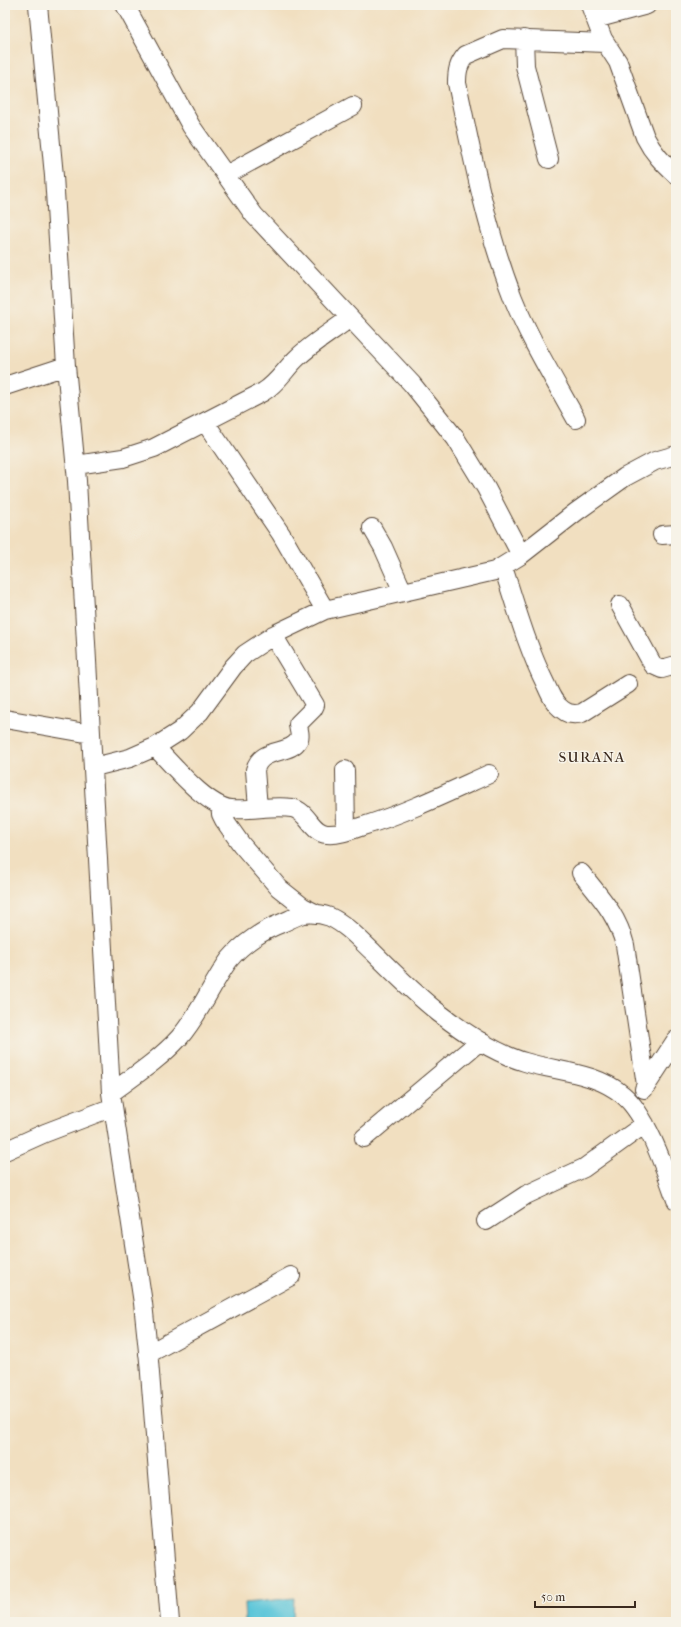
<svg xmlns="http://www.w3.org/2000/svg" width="681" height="1627" font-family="'IM FELL French Canon',serif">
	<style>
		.water { fill: #5dc6d9; stroke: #4c787c }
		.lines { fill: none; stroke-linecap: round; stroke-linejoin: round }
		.minor-casing { stroke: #564536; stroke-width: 20 }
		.minor { stroke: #fff; stroke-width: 18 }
		.labels { text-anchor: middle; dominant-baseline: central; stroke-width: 3; stroke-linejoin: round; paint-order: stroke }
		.quarter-label { font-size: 15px; letter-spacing: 1px; fill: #3b2a1e; stroke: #f7f3e8 }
	</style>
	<rect width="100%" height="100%" fill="#f7f3e8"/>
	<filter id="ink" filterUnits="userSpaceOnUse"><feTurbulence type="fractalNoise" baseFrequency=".025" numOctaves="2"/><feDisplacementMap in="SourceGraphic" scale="8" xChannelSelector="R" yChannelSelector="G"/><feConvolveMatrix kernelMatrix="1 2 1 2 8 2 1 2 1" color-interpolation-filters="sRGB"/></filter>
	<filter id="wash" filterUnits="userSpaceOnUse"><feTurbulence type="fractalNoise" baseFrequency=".012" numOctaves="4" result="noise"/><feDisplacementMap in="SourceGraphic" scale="16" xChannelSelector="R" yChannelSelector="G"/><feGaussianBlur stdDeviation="0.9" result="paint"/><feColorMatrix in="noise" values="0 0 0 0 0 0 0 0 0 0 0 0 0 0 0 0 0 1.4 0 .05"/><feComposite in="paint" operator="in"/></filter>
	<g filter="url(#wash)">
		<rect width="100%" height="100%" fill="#f1dfc0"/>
		<path class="water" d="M294,1598l-1,21 14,1v2h-62l-1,-19z"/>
	</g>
	<g filter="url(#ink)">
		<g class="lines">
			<defs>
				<path id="minor" d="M38,5l16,171 12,190 11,115 34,612 32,210 6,58 21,261
					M125,5l66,121 63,89 158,169 44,55 30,49 35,67
					M590,5l13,34 15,23 27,75c8,16 18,26 31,38
					M595,19l52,-14
					M524,39l1,27 24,93
					M226,175l127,-69
					M5,386l61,-20
					M576,419c-22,-40 -46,-79 -63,-121 -27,-69 -41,-143 -56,-215 0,-11 1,-19 9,-28l37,-16 102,4
					M205,422l76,112 44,76
					M76,465l47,-7 31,-10 109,-56c15,-9 22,-23 35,-35 16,-15 35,-26 52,-39
					M372,528l11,19 20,45
					M662,535l14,-1
					M503,567c13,40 24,80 43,118 4,9 8,19 17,25 6,5 12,5 19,3l46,-29
					M620,605l33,60 9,4 14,-4
					M5,719l86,15
					M155,747c18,18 51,59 76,62 20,2 41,-4 61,-1 16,3 19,25 35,26 12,1 24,-4 36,-8 43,-13 84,-33 126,-52
					M94,767l36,-9 25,-11 25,-16 20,-19 33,-45 12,-13 32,-21 48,-23 170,-39 26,-16 55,-43 49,-35 30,-16 21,-6
					M345,770l1,61
					M220,806l1,8 3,6 17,24 38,44 24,19 12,6
					M258,808l-3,-38c6,-24 36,-14 44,-31 2,-5 -1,-10 -1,-15l15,-15 2,-4 -42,-70
					M581,873c19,24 36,41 44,72l21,140
					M644,1089l32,-49
					M111,1093c23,-17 49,-34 68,-55 21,-24 32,-53 50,-78 13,-16 34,-30 53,-37 7,-3 14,-7 21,-9 9,-1 19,0 27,3 17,8 30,23 44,36 21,21 42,42 65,60 26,20 55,40 86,49 33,10 71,10 98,33 24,20 42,74 53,105
					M364,1138l116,-97
					M5,1151l40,-18 68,-26
					M486,1221l40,-26 58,-27 61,-44
					M148,1354l143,-78"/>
			</defs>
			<use href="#minor" class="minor-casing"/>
			<use href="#minor" class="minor"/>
		</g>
	</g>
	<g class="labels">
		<g class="quarter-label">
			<text x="592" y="757">SURANA</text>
		</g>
	</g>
	<rect width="681" height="1627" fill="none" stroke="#f7f3e8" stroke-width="20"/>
	<path d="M535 1601v6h100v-6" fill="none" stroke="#3b2a1e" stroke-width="2"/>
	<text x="541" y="1601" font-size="12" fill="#3b2a1e" stroke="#f7f3e8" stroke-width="3" paint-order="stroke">50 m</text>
</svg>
